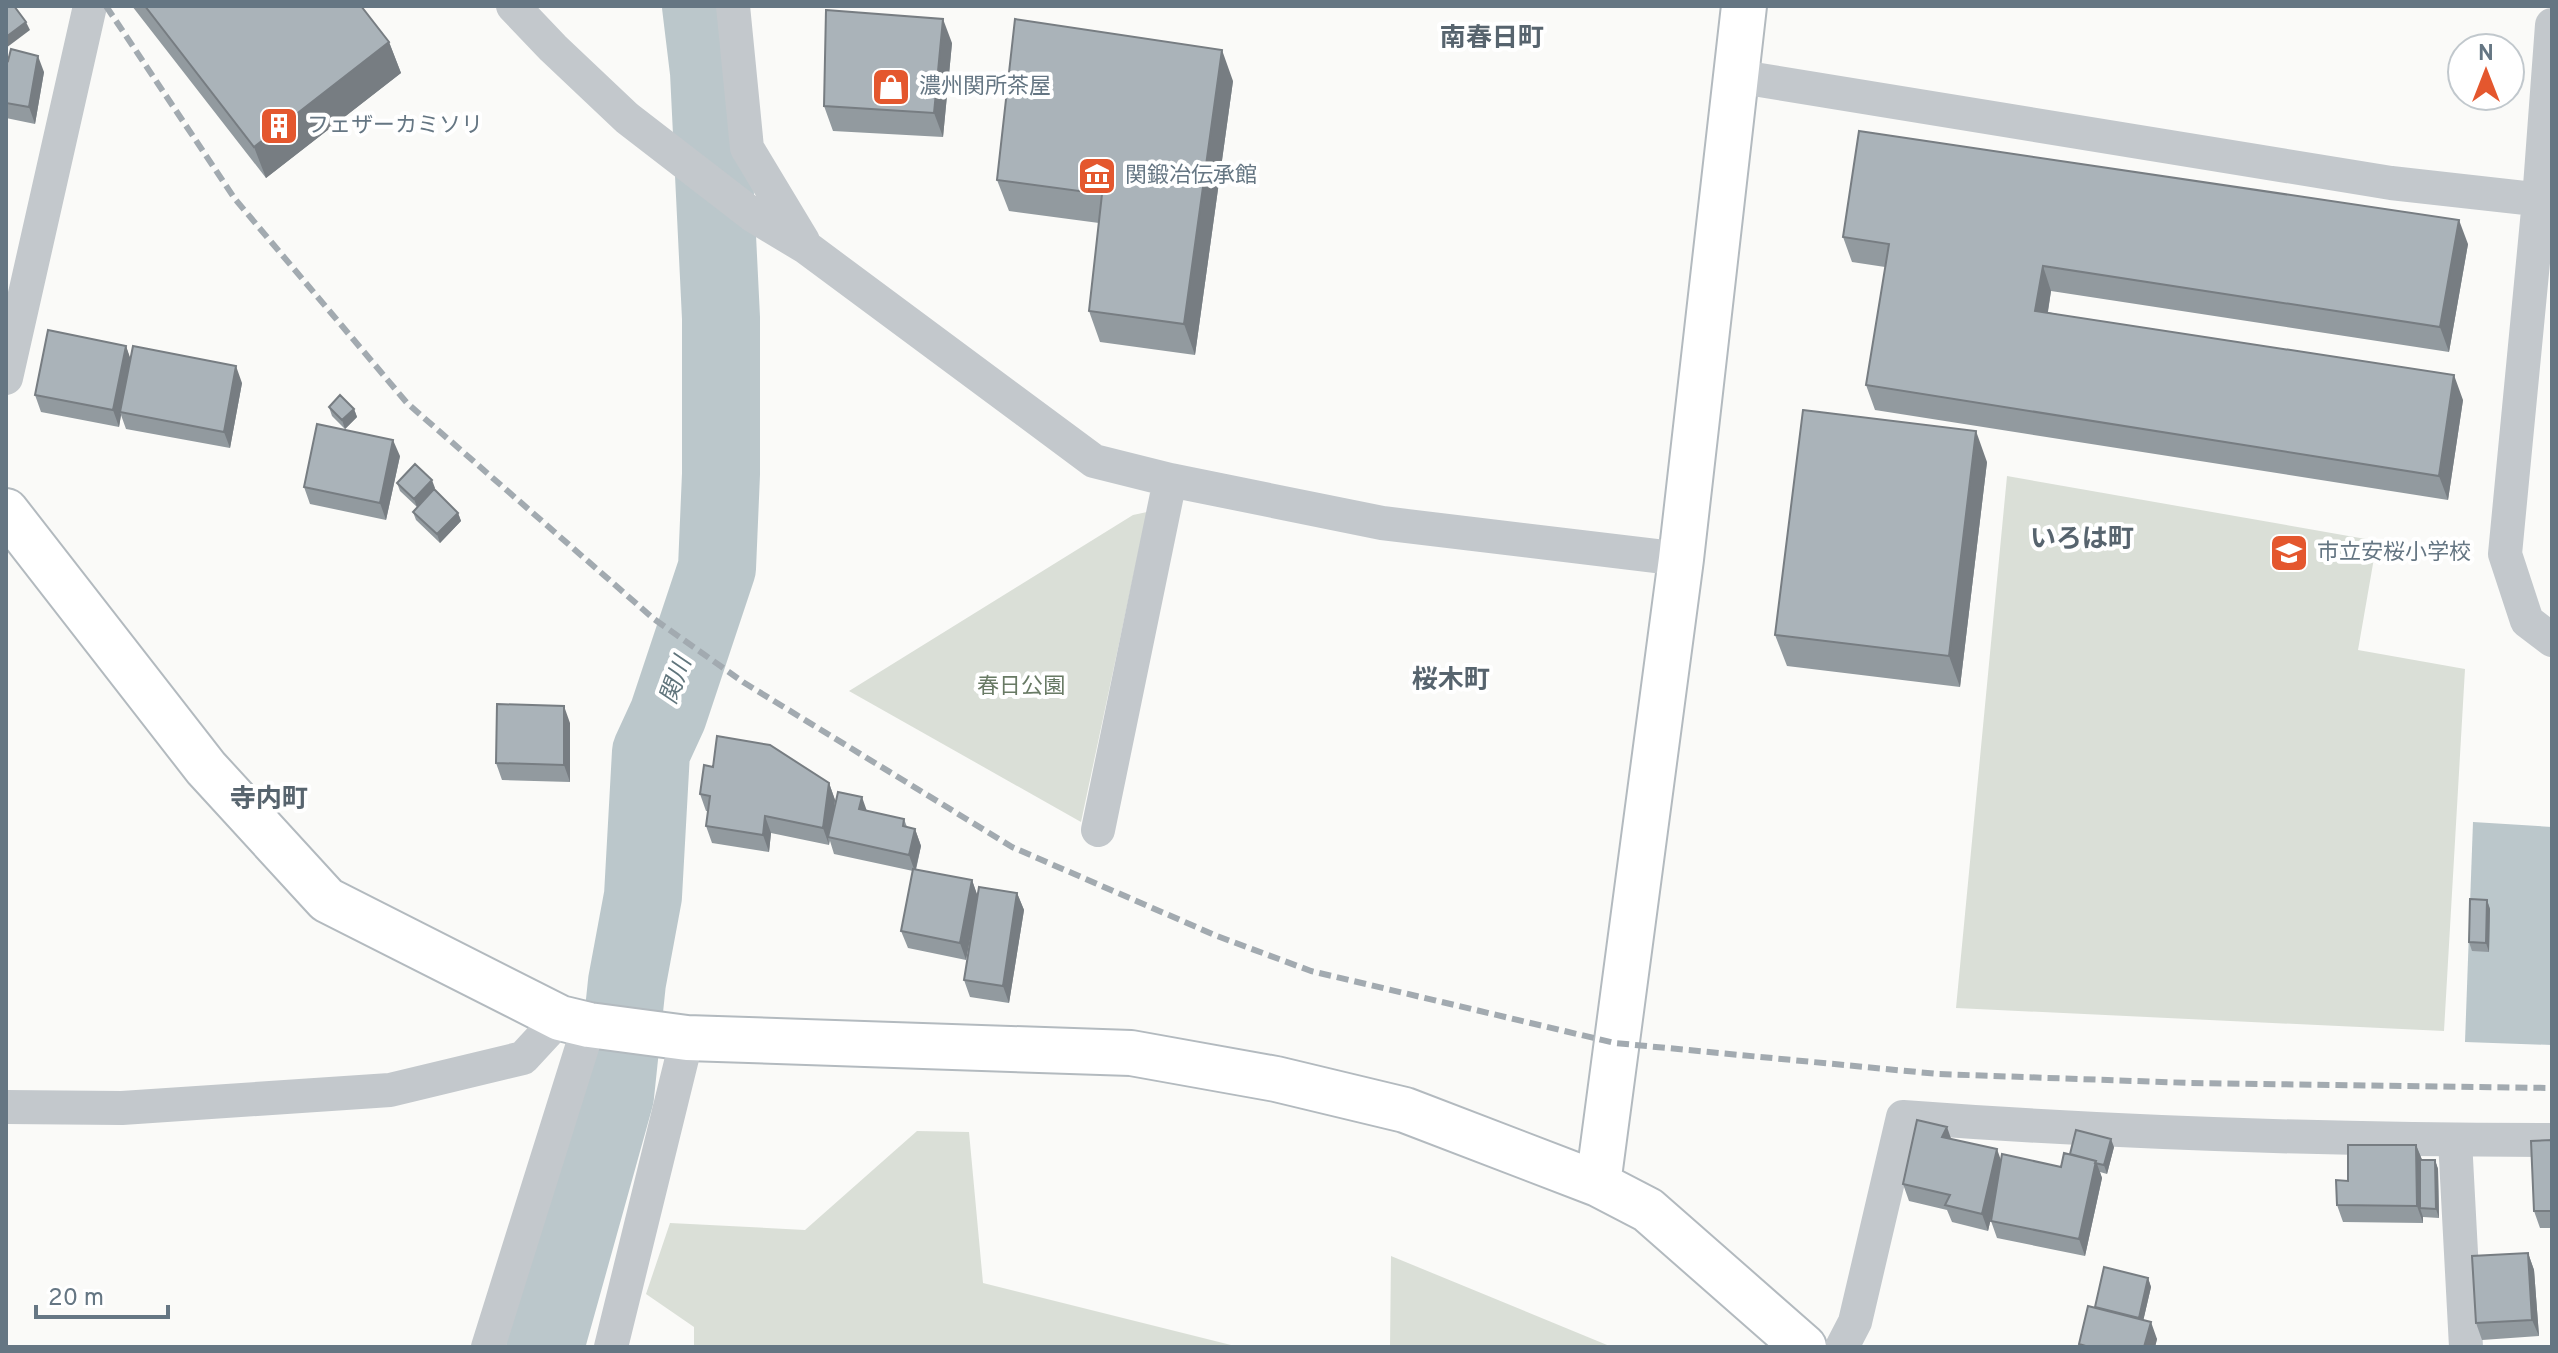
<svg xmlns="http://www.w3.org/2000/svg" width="2558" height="1353" font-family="Overpass,'Noto Sans JP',sans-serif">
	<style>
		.green { fill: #dadfd7 }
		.water { fill: #bbc7cb }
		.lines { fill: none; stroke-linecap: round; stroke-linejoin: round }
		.river { stroke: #bbc7cb; stroke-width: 78 }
		.secondary-casing { stroke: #b3babf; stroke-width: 48 }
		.street { stroke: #c3c8cc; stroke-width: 34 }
		.secondary { stroke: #fff; stroke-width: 44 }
		.rail { stroke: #a2aab0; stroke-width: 6; stroke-dasharray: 12 6; stroke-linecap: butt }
		.wall { fill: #929a9f }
		.shaded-wall { fill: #777d82 }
		.building { fill: #aab3b9; stroke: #777d82; stroke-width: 2 }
		.labels { text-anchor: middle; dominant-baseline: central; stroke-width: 8; stroke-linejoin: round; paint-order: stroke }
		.poi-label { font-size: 22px; fill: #657683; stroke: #fff; text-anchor: start }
		.park-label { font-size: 22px; fill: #687a64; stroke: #fff }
		.water-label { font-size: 24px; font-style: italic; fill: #60757c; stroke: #fff }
		.quarter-label { font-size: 26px; font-weight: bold; fill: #57646e; stroke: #fff }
	</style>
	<rect width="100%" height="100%" fill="#fafaf8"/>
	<path class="green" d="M2007,476l370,65 -19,109 107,19 -21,362 -488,-23z
		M1147,512l-66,310 -232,-131 284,-176z
		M917,1131l52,1 14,151 256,64h-545v-20l-48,-33 24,-71 135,7z
		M1391,1256l221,91h-222z"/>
	<path class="water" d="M2473,822l79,5v218l-87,-3z"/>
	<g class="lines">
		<path class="river" d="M545,1347l70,-251 12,-114 16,-86 8,-144 17,-37 49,-147 4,-94v-156l-12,-246 -8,-66"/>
		<defs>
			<path id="secondary" d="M6,511l200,257 121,132 233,118 29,7 98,13 444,15 145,26 129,31 193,74 50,26 156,137
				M1598,1184l83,-625 63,-553"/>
		</defs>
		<use href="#secondary" class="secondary-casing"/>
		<path class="street" d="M513,6l40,42 74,70 127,98 53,32 287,213 76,19 212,43 299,36
			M733,6l14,142 56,93
			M2552,25l-13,175 -34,354 22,67 25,19
			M1735,76l656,107 161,18
			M6,378l84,-372
			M1098,830l72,-350
			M6,1107l116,1 268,-18 133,-32 37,-40
			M2455,1140l11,207
			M488,1347l101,-322
			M611,1347l76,-309
			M1842,1347l13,-25 48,-205c215,16 433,23 649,23"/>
		<use href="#secondary" class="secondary"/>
		<path class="rail" d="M106,6l129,193 172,204 247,216 89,63 269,165 205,89 94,35 304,72 323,31 253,9 361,5"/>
	</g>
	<path class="wall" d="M132,6h229l28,36 12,31 -135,105z
		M952,43l-9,94 -110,-6 -9,-25z
		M6,60l38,12 -9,52 -29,-6z
		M1233,81l-38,274 -95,-13 -11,-31 10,-88 -90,-12 -12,-31z
		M1843,237l625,7 -19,108 -398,-61 -3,21 415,88 -15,100 -573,-90 -9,-25 19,-118 -33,-5z
		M126,346l4,13 112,24 -12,65 -104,-19 -5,-14 -2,12 -78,-15 -6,-17z
		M329,407l25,2 3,8 -12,12 -13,-13z
		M400,456l-14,64 -76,-16 -6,-17z
		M1987,462l-27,225 -173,-21 -12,-31z
		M397,483l38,5 -7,8 30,17 3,8 -21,22 -24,-23 -3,-8 4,-5 -17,-16z
		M570,723v59l-68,-2 -6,-17z
		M829,783l6,17 -2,18 33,-7 38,8 3,8 8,2 6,17 -5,24 56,10 5,15 40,-2 7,17 -15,93 -39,-6 -6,-17 8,-51 -6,31 -58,-12 -7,-17 12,-60 -79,-17 -4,-13 -1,4 -58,-12 -2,19 -57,-9 -6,-17 2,-15h-2l-6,-17z
		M2487,900l3,9 -1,43 -17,-1 -3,-9z
		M1952,1139l49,23 60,5 9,-13 44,-7 -7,27 -7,-2 2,6 -17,78 -88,-18 -6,-17 3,-17 -6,27 -36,-9 -5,-12 -38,-9 -6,-17z
		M2552,1140v88h-12l-6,-17z
		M2416,1145l6,15h13l3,9 1,49 -16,-1v6l-80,-1 -6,-17 11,-24z
		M2528,1253l6,17 5,66 -57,4 -6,-17z
		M2148,1278l3,9 -8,34 14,18 -2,8h-75l-1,-3 16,-36v-1z"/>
	<path class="shaded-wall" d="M943,19l9,24 -9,94 -9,-24z
		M26,22l4,8 -24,18v-11z
		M389,42l12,31 -135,105 -12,-31z
		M1222,50l11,31 -38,274 -11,-31z
		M38,56l6,16 -9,52 -6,-17z
		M2459,220l9,24 -19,108 -9,-25z
		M2043,266l8,25 -7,44 -9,-24z
		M126,346l6,17 -12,49 1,3 -2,12 -6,-17z
		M236,366l6,17 -12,65 -6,-16z
		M2454,375l9,25 -15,100 -9,-24z
		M354,409l3,8 -12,12 -3,-9z
		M1976,431l11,31 -27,225 -11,-31z
		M393,440l7,16 -14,64 -6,-17z
		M432,480l3,8 -18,19 -3,-8z
		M458,513l3,8 -21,22 -3,-9z
		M564,706l6,17v59l-6,-17z
		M829,783l6,17 -5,38 -2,-1 1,8 -6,-17z
		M862,797l6,17 -9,-5z
		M765,816l6,17 -2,19 -6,-17z
		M915,829l6,17 -6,26 -6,-17z
		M972,880l6,17 -12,63 -6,-17z
		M1017,893l7,17 -15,93 -6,-17z
		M2487,900l3,9 -1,43 -3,-9z
		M1947,1127l6,17 -11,-7z
		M2111,1139l3,8 -7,27 -3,-9z
		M2416,1145l7,17 -3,46 3,9v6l-6,-17z
		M1997,1149l6,17 -15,65 -6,-17z
		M2435,1160l3,9 1,49 -3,-9z
		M2096,1161l6,17 -17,78 -6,-17z
		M2528,1253l6,17 5,66 -7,-16z
		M2148,1278l3,9 -9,39 -3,-8z
		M2151,1322l6,17 -2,8h-11z"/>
	<path class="building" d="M6,6h8l12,16 -20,15z
		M145,6h216l28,36 -135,105z
		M826,10l117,9 -9,94 -110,-7z
		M1015,19l207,31 -38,274 -95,-13 13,-117 -105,-14z
		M11,49l27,7 -9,51 -23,-4v-43l2,1z
		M1859,131l600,89 -19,107 -397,-61 -8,45 419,64 -15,101 -573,-91 23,-141 -46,-7z
		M48,330l78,16 -13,64 -78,-15z
		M133,346l103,20 -12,66 -104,-20z
		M340,395l14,14 -12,11 -13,-13z
		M1803,410l173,21 -27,225 -174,-21z
		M317,424l76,16 -13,63 -76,-16z
		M415,464l17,16 -18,19 -17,-16z
		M434,489l24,24 -21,21 -24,-22z
		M497,704l67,2v59l-68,-2z
		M717,736l53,9 59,38 -6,45 -58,-12 -2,19 -57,-9 4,-30 -10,-2 4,-29 9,2z
		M838,792l24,5 -3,12 45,10 -1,7 12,3 -6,26 -81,-18z
		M913,869l59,11 -12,63 -59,-12z
		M979,887l38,6 -14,93 -39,-6z
		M2470,899l17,1 -1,43 -17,-1z
		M1917,1120l30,7 -5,10 55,12 -15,65 -37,-9 5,-10 -47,-11z
		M2076,1130l35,9 -7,26 -9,-2 1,-2 -26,-7z
		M2552,1140v71h-18l-3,-70z
		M2348,1145h68l1,61 -80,-1 -1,-25 12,1z
		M2064,1153l32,8 -17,78 -88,-18 11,-67 59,13z
		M2420,1160h15l1,49 -16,-1z
		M2528,1253l4,67 -56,3 -4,-67z
		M2104,1267l44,11 -9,40 -44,-11z
		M2088,1306l63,16 -7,25h-55l-10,-3z"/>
	<defs>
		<symbol id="shop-square" viewBox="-11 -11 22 22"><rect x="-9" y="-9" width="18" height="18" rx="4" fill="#e4572e" stroke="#fff"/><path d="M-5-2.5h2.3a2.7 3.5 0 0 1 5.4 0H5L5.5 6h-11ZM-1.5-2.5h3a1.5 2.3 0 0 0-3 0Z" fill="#fff"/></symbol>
		<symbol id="building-square" viewBox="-11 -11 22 22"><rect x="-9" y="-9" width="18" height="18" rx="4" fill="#e4572e" stroke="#fff"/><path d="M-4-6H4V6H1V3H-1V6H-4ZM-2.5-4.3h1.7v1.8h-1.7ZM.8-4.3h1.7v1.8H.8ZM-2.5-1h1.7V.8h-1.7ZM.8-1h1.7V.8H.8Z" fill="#fff"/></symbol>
		<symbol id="museum-square" viewBox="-11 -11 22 22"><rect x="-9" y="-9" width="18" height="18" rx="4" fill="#e4572e" stroke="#fff"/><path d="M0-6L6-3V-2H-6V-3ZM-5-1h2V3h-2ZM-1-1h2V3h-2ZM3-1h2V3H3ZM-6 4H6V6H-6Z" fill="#fff"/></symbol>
		<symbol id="school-square" viewBox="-11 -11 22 22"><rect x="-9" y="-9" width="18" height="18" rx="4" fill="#e4572e" stroke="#fff"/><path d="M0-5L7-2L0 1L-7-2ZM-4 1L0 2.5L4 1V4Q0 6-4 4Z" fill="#fff"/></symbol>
	</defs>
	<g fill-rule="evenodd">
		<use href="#shop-square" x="869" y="65" width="44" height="44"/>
		<use href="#building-square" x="257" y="104" width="44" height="44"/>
		<use href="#museum-square" x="1075" y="154" width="44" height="44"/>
		<use href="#school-square" x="2267" y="531" width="44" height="44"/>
	</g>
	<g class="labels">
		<g class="poi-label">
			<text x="919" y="87">濃州関所茶屋</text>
			<text x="307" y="126">フェザーカミソリ</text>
			<text x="1125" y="176">関鍛冶伝承館</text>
			<text x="2317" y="553">市立安桜小学校</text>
		</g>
		<g class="park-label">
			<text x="1021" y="687">春日公園</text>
		</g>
		<g class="water-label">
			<text transform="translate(677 681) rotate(-70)">関川</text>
		</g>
		<g class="quarter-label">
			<text x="1492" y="39">南春日町</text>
			<text x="2082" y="540">いろは町</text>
			<text x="1451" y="681">桜木町</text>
			<text x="269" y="800">寺内町</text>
		</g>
	</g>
	<rect width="2558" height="1353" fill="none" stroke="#657683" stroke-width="16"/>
	<g transform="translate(2486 72)"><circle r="38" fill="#ffffff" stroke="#c1c8cd" stroke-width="2"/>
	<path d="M0-6L14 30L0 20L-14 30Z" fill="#e4572e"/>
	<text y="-12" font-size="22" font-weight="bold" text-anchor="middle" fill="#657683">N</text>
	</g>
	<path d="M36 1305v12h132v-12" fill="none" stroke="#657683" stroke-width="4"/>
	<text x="48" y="1305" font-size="24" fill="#657683" stroke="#ffffff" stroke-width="6" paint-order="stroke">20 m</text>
</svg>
